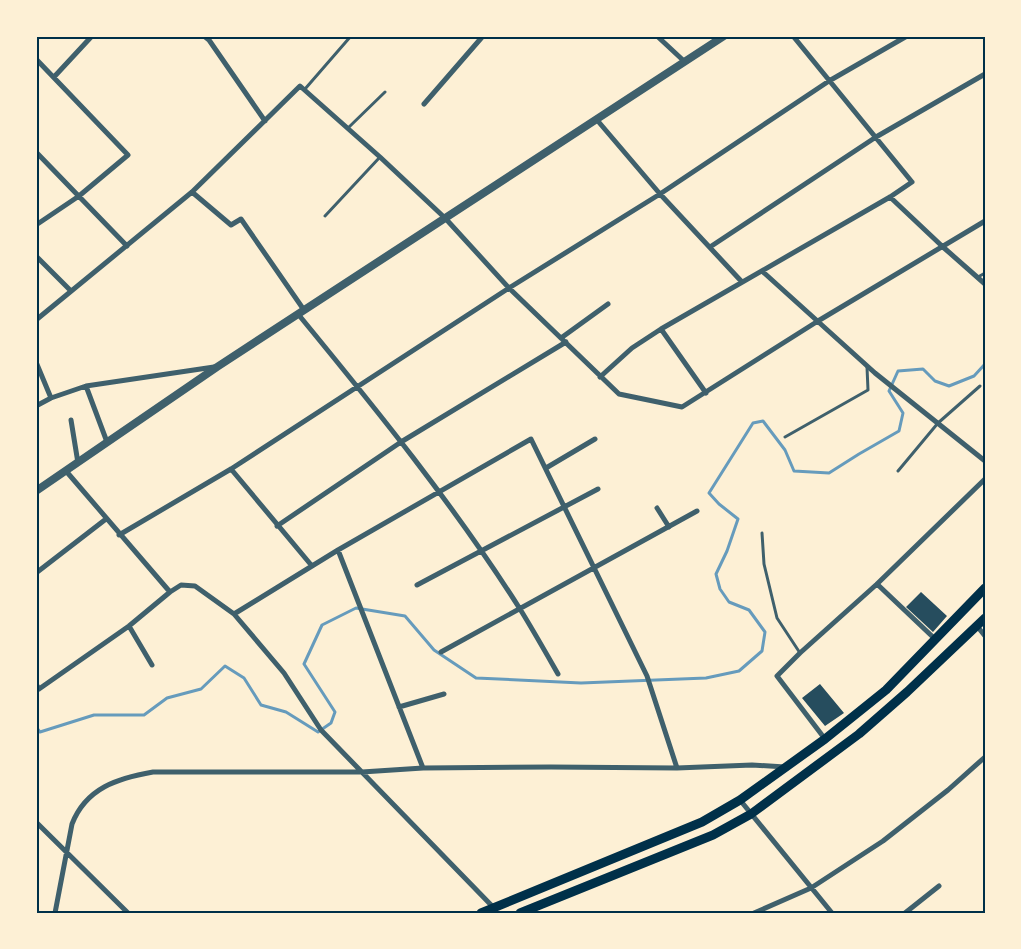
<svg xmlns="http://www.w3.org/2000/svg" width="1021" height="949" font-family="Bitter,serif">
	<style>
		.lines { fill: none; stroke-linecap: round; stroke-linejoin: round }
		.stream { stroke: #669bbc; stroke-width: 3 }
		.building { fill: #264d5e }
		.service { stroke: #3f606c; stroke-width: 3 }
		.minor { stroke: #3f606c; stroke-width: 5 }
		.tertiary { stroke: #3f606c; stroke-width: 8 }
		.primary { stroke: #003049; stroke-width: 9 }
		.neatline { fill: none; stroke: #003049; stroke-width: 2 }
	</style>
	<rect width="100%" height="100%" fill="#fdf0d5"/>
	<g class="lines">
		<path class="stream" d="M36,727l4,5 54,-17h50l23,-17 34,-9 24,-23 19,12 17,27 25,7 32,20 13,-9 4,-11 -31,-48 18,-39 34,-17 49,8 29,34 42,28 105,5 125,-5 33,-7 23,-20 3,-19 -16,-22 -20,-8 -9,-13 -4,-15 11,-23 11,-32 -19,-15 -10,-11 44,-70 10,-2 22,29 9,21 35,2 30,-19 40,-23 4,-18 -14,-22 9,-20 25,-2 12,12 14,5 25,-10 11,-12"/>
	</g>
	<path class="building" d="M921,592l26,24 -14,16 -27,-25z
		M820,684l24,29 -19,13 -23,-28z"/>
	<g class="lines">
		<path class="service" d="M305,89l46,-53
			M348,128l37,-36
			M325,216l55,-59
			M978,277l7,-4
			M785,437l83,-47 -1,-23
			M898,471l40,-48 42,-37
			M762,533l2,31 13,54 23,35"/>
		<path class="minor" d="M204,36l5,4 56,81
			M657,36l28,26
			M36,59l92,96 -49,41 -43,29
			M54,77l38,-41
			M424,104l59,-68
			M597,120l63,74 82,88
			M36,152l91,94
			M192,192l39,33 10,-6 63,91
			M890,197l53,50 42,37
			M710,247l166,-110 109,-63
			M36,256l35,35
			M762,271l113,102 110,88
			M298,314c78,95 156,191 222,295 13,21 26,44 38,65
			M36,320l156,-128 108,-106 80,71 65,61 64,70 110,106 63,13 136,-86 167,-100
			M661,329l45,64
			M561,338l47,-34
			M36,362l15,36
			M600,377l32,-29 29,-19 229,-132 22,-15 -119,-146
			M86,386l21,56
			M36,406l15,-8 35,-12 128,-19
			M71,420l7,43
			M546,468l49,-29
			M231,469l81,97
			M66,471l104,121
			M657,508l12,19
			M277,526l124,-84 165,-100
			M119,535l112,-66 278,-181 151,-94 169,-113 78,-45
			M338,550l85,218
			M36,573l70,-54
			M877,584l58,55
			M417,585l181,-96
			M234,614l104,-64 193,-111 116,237 30,92
			M129,626l23,39
			M977,626l8,10
			M441,652l256,-141
			M36,684l3,5 90,-63 41,-34 11,-7 14,1 39,28 50,59 37,57 173,178
			M399,707l45,-13
			M825,739l-48,-63 23,-23 77,-69 108,-105
			M740,800l92,113
			M36,822l92,91
			M55,913l17,-89c14,-36 46,-46 81,-52h209l61,-4 128,-1 126,1 75,-3 33,2
			M754,913l57,-25 72,-47 65,-51 37,-33
			M905,913l34,-27"/>
		<path class="tertiary" d="M36,491l181,-124 507,-331"/>
		<path class="primary" d="M481,913l221,-91 38,-22 85,-61 61,-49 99,-102
			M520,913l193,-78 38,-21 108,-80 48,-42 78,-74"/>
	</g>
	<rect width="1021" height="949" fill="none" stroke="#fdf0d5" stroke-width="75"/>
	<rect x="38" y="38" width="946" height="874" class="neatline"/>
</svg>
